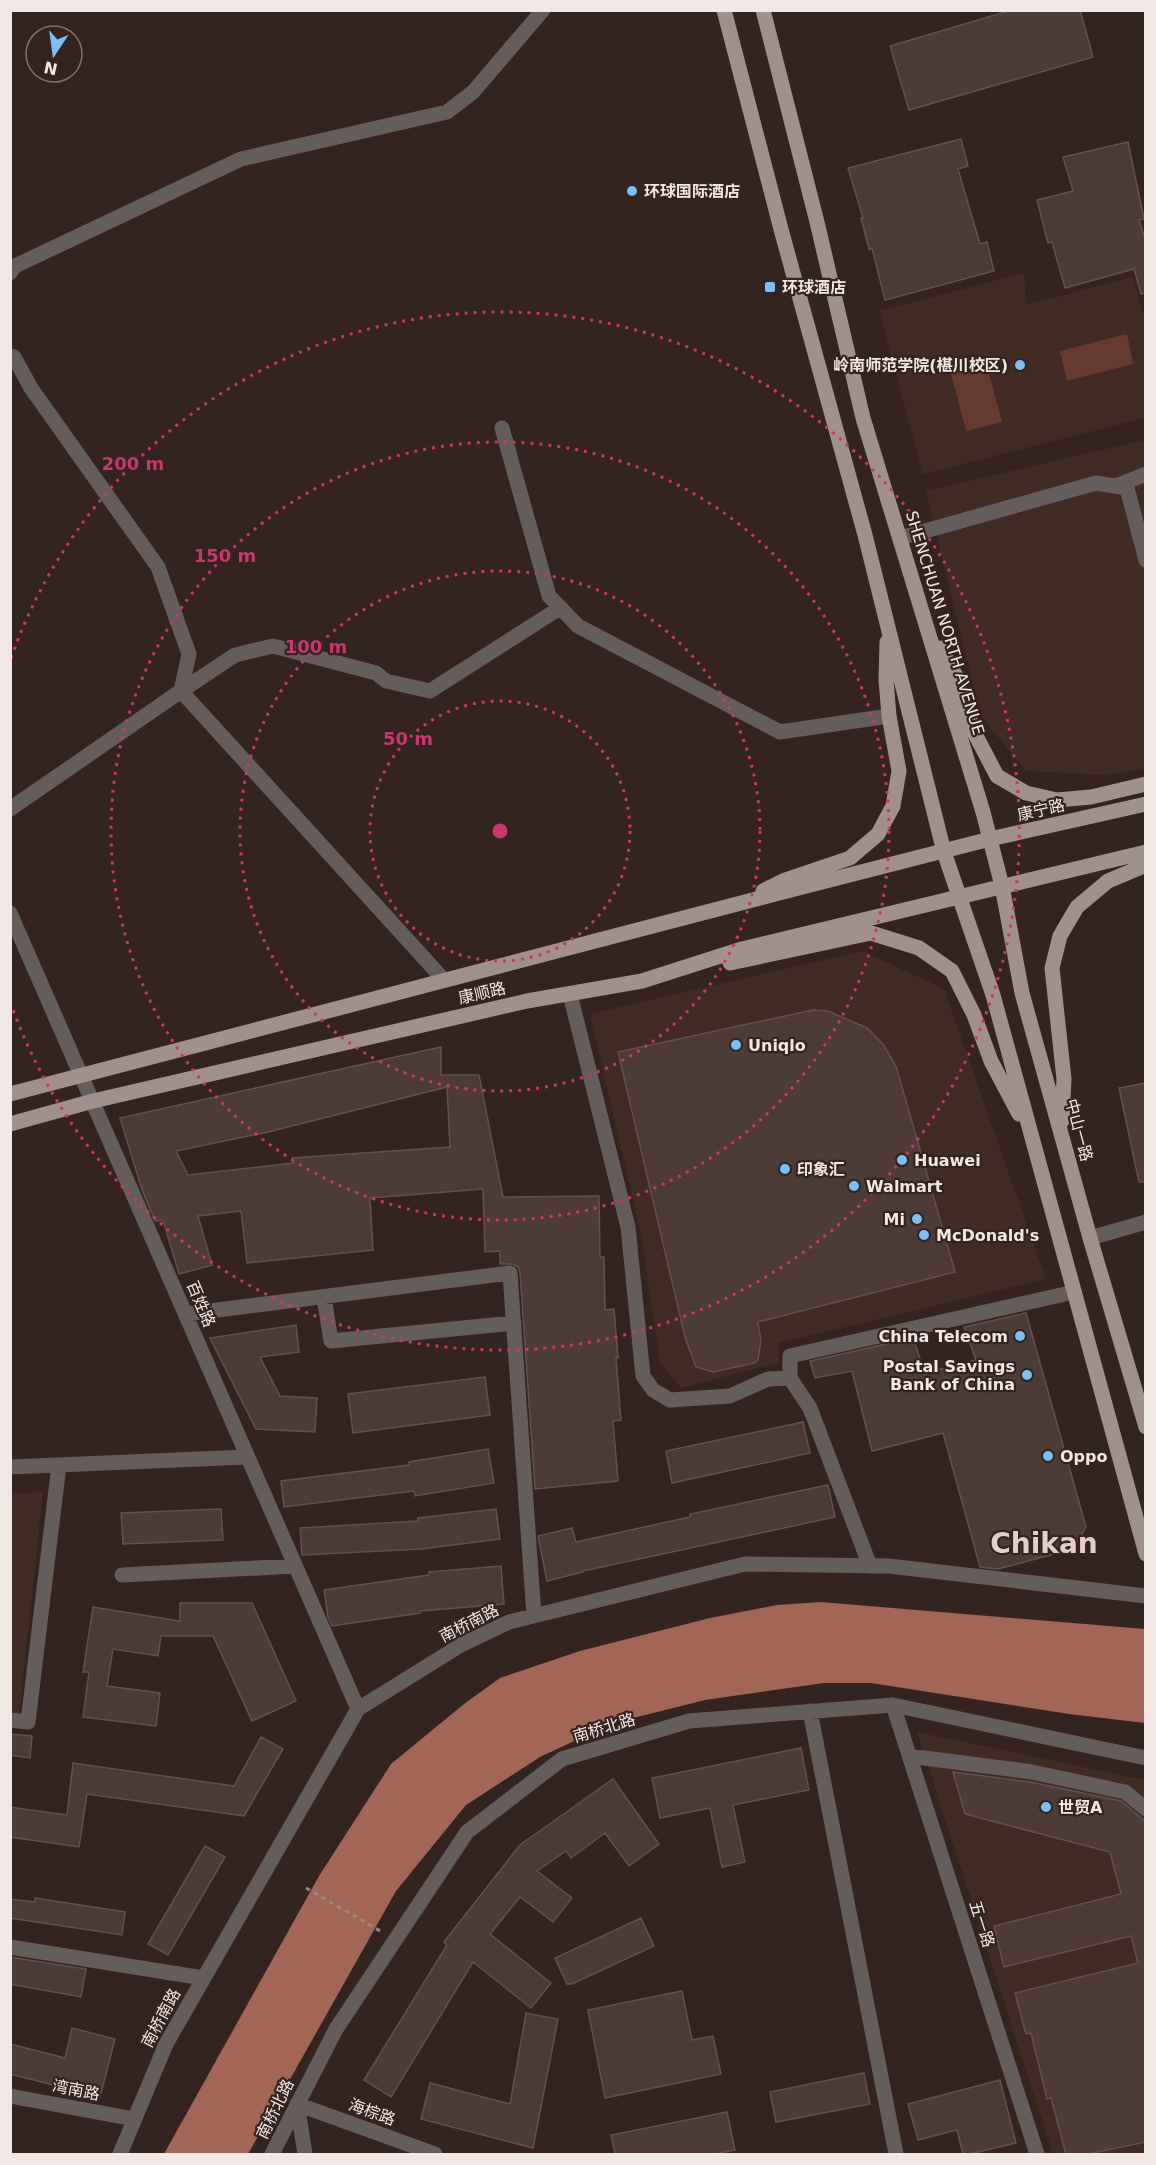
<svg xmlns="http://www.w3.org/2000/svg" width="1156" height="2165" font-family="'DejaVu Sans','Noto Sans SC',sans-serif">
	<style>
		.built { fill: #402b25 }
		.green { fill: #653b30 }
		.water { fill: #a36556 }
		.building { fill: #4c3b37; stroke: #62514d; stroke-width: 1.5; fill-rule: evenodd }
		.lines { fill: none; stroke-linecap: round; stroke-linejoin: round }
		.path { stroke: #958985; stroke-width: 3; stroke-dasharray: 4.5 4.5; stroke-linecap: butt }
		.minor { stroke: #655d5b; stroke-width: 15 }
		.major { stroke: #a1918d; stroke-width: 15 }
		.ring { fill: none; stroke: #c93770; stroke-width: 3; stroke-dasharray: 3 6 }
		.poi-dot { fill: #79bff8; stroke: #332420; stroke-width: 2 }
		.labels { text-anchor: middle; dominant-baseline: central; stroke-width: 4.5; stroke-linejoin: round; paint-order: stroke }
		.poi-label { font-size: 16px; font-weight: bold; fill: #f1e7e4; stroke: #332420; text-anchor: start }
		.street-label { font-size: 16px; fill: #f1e7e4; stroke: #332420 }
		.town-label { font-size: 28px; font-weight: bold; fill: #e3cfca; stroke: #332420 }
		.centre { fill: #c93770; stroke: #332420; stroke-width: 3 }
		.ring-label { font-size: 18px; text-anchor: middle; font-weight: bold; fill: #c93770; stroke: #332420; stroke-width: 4.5; stroke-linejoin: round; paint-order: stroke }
	</style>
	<rect width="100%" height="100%" fill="#332420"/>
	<path class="built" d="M1024,273l2,32 107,-28 9,35 3,-1v107l-222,56 -44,-163z
		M1145,440v328l-41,7 -78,-4 -46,-56 -54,-224z
		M863,951l81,38 102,290 -267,64 -1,20 -97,25 -21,-25 -19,-129 -51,-220z
		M43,1492l-24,224 -8,-1v-221z
		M917,1732l228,48v374h-92z"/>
	<path class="green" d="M1127,334l6,30 -66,17 -7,-30z
		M985,358l17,64 -36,9 -17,-65z"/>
	<path class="water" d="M821,1602l324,27v94l-76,-9 -198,-31h-47l-119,17 -92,23 -73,34 -74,48 -70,86 -148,263h-84l155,-278 72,-112 73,-60 36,-26 80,-27 130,-33 67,-13z"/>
	<path class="building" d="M1012,10h68l13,47 -184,53 -19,-64z
		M961,139l7,27 -10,3 22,75 7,-2 7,29 -109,29 -13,-52 -3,1 -8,-31h2l-15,-50z
		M1128,142l16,77 -5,1 7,22v51l-5,1 -7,-25 -69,19 -13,-46 -4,1 -11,-43 36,-9 -10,-34z
		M813,1010l15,1 39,17 16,16 13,22 59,206 -197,50 3,19 -3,19 -4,3 -41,9 -17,-5 -11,-30 -67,-285z
		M441,1047v28h38l24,122 96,-1 1,61h4l1,53 9,-1 4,49h-2l5,62 -8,1 5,60 -83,8 -15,-217 -2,-5 -5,-3h-13v-13l-15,1 -2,-63 -113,9 3,52 -126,13 -6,-52 -43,5 14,49 -33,9 -16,-54 -8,1 -13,-31 -22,-72zM447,1087l3,60 -158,11 1,5 -105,12 -12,-24 92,-19z
		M1146,1083v99h-7l-20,-94z
		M1026,1313l60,214 -13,22 -75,20 -18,-2 -37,-134 -71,18 -20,-80 -37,7 -5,-17 103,-23 12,35 51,-13 -12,-33z
		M296,1325l3,27 -39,5 20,39 37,2 -2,34 -59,-3 -46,-91z
		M485,1377l5,38 -137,18 -5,-39z
		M803,1422l7,31 -138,30 -6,-32z
		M488,1449l6,34 -79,13 -1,-5 -130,16 -3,-26 128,-16v-3z
		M828,1485l7,32 -252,54v1l-36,9 -9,-45 34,-8 4,14 114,-25v-3z
		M221,1509l2,31 -100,4 -2,-31z
		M496,1509l4,30 -79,10 -119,6 -2,-27 118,-7v-3z
		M501,1566l3,38 -84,7v2l-88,13 -4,-9 -4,-27 105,-15v-3z
		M180,1603h72l44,98 -44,20 -39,-85h-52l-3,20 -45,-7 -6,37 53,7 -4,33 -73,-9 6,-45h-6l10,-65 87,14z
		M10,1734l22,2 -2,22 -20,-3z
		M261,1737l22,12 -39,67 -157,-22 -8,53 -69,-10v-30l57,8 6,-52 161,23z
		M801,1748l8,42 -76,15 12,57 -23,5 -12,-59 -50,10 -8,-40z
		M953,1772l77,10 91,19 25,21v320l-58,12h-22l-15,-56 -4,1 -16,-66 -5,1 -11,-41 123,-30 -7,-27 -127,31 -10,-41 127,-32 -11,-42 -145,-38z
		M613,1779l46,65 -30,22 -24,-33 -34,25 -5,-7 -29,20 35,27 -19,24 -33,-25 -30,37 61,49 -20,25 -58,-46 -82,135 -27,-17 83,-135 -3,-3 76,-97z
		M205,1846l20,11 -57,98 -20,-11z
		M35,1898l90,14 -3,23 -112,-17v-19l25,3z
		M641,1918l13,28 -82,38h-5l-12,-26z
		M10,1957l76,12 -5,28 -71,-13z
		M682,1991l10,49 21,-4 8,38 -116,24 -17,-88z
		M526,2013l32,6 -25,129 -112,-29 9,-36 80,21z
		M72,2028l43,11 -15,58 -90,-23v-30l55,14z
		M864,2073l6,31 -94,18 -6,-30z
		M1000,2080l16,63 -46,11h-7l-6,-24 -39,10 -10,-36z
		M727,2112l8,38 -20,4h-100l-4,-19z"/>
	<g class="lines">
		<path class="path" d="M306,1888l76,44"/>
		<path class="minor" d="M10,273l5,-7 226,-107 206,-47 26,-20 70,-82
			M10,356l4,1 17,31 127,179 31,87 -8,37 263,289
			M502,428l47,168 29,30 202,106 109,-16
			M1116,486l30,-12
			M900,538l196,-55 31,5 19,72
			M10,809l171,-118 54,-36 38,-9 103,27 10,8 44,10 130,-83
			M10,913l348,796
			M570,994l58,233 15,149 10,14 17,10 60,-4 38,-17 22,-1 20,30 60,158
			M1090,1238l56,-16
			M324,1297l7,44 183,-18
			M186,1314l324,-41 24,343
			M790,1378v-22l284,-64
			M10,1467l237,-10
			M122,1575l173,-9
			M893,1705l144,449
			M810,1711l86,443
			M10,1720l18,2 31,-257
			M909,1756l123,16 93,20 21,17
			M10,1947l193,31
			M10,2096l124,23
			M120,2154l46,-110 192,-335 103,-64 48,-23 236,-58 144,2 257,30
			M272,2154l64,-125 131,-197 95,-73 127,-38 204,-16 253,53
			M305,2154l-8,-50 138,50"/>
		<path class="major" d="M724,10l58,223 83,302 79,317 49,143 153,559
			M763,10l54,212 46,196 120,394 19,74 20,107 68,245 56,189
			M940,648l16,28 18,56 23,44 29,17 31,7 34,-3 55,-13
			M763,891l22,-11 65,-22 28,-24 15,-28 6,-35 -10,-55 -3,-36 1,-38
			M730,963l141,-30 48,15 33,23 22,44 17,46 28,53
			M10,1094l773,-202 207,-53 156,-35
			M1062,1121l2,-42 -12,-111 8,-32 17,-29 31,-26 38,-16
			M10,1124l83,-23 434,-100 115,-20 100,-32 404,-97"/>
	</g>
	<g class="ring">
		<circle cx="500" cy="831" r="130"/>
		<circle cx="500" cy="831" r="260"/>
		<circle cx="500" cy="831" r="389"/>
		<path d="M11 658A519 519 0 1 1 11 1004"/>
	</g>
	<g class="poi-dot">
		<circle cx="632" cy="191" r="6"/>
		<rect x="764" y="281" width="12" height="12" rx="3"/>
		<circle cx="1020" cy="365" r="6"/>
		<circle cx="736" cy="1045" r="6"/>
		<circle cx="902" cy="1160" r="6"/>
		<circle cx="785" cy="1169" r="6"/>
		<circle cx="854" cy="1186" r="6"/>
		<circle cx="917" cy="1219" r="6"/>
		<circle cx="924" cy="1235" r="6"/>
		<circle cx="1020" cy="1336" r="6"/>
		<circle cx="1027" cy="1375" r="6"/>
		<circle cx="1048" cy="1456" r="6"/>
		<circle cx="1046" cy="1807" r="6"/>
	</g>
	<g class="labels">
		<g class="poi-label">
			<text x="644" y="191">环球国际酒店</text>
			<text x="782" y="287">环球酒店</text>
			<text x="1008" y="365" text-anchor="end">岭南师范学院(椹川校区)</text>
			<text x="748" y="1045">Uniqlo</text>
			<text x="914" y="1160">Huawei</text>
			<text x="797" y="1169">印象汇</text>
			<text x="866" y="1186">Walmart</text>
			<text x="905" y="1219" text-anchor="end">Mi</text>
			<text x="936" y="1235">McDonald's</text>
			<text x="1008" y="1336" text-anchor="end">China Telecom</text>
			<text x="1015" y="1366" text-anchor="end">Postal Savings<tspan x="1015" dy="18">Bank of China</tspan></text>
			<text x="1060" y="1456">Oppo</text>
			<text x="1058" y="1807">世贸A</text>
		</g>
		<g class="street-label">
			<text transform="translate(945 623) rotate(73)">SHENCHUAN NORTH AVENUE</text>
			<text transform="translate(1041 810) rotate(-13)">康宁路</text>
			<text transform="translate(482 993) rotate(-13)">康顺路</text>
			<text transform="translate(1079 1130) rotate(75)">中山一路</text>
			<text transform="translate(201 1304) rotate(67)">百姓路</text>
			<text transform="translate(469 1623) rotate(-27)">南桥南路</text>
			<text transform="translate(604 1728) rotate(-17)">南桥北路</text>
			<text transform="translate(982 1924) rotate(72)">五一路</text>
			<text transform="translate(161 2018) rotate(-62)">南桥南路</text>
			<text transform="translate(76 2090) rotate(11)">湾南路</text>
			<text transform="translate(275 2109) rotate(-64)">南桥北路</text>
			<text transform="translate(372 2112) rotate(20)">海棕路</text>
		</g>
		<g class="town-label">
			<text x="1044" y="1543">Chikan</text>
		</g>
	</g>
	<circle cx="500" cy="831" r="9" class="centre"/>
	<g class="ring-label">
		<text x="133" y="470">200 m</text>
		<text x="225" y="562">150 m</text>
		<text x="316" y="653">100 m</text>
		<text x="408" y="745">50 m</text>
	</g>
	<rect width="1156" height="2165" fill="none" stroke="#f1e7e4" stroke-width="24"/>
	<g transform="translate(54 54) rotate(193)"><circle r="28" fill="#332420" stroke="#7f726e" stroke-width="1.5"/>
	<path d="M0-4.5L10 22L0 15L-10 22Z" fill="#79bff8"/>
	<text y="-9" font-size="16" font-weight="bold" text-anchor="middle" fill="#f1e7e4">N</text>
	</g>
</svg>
